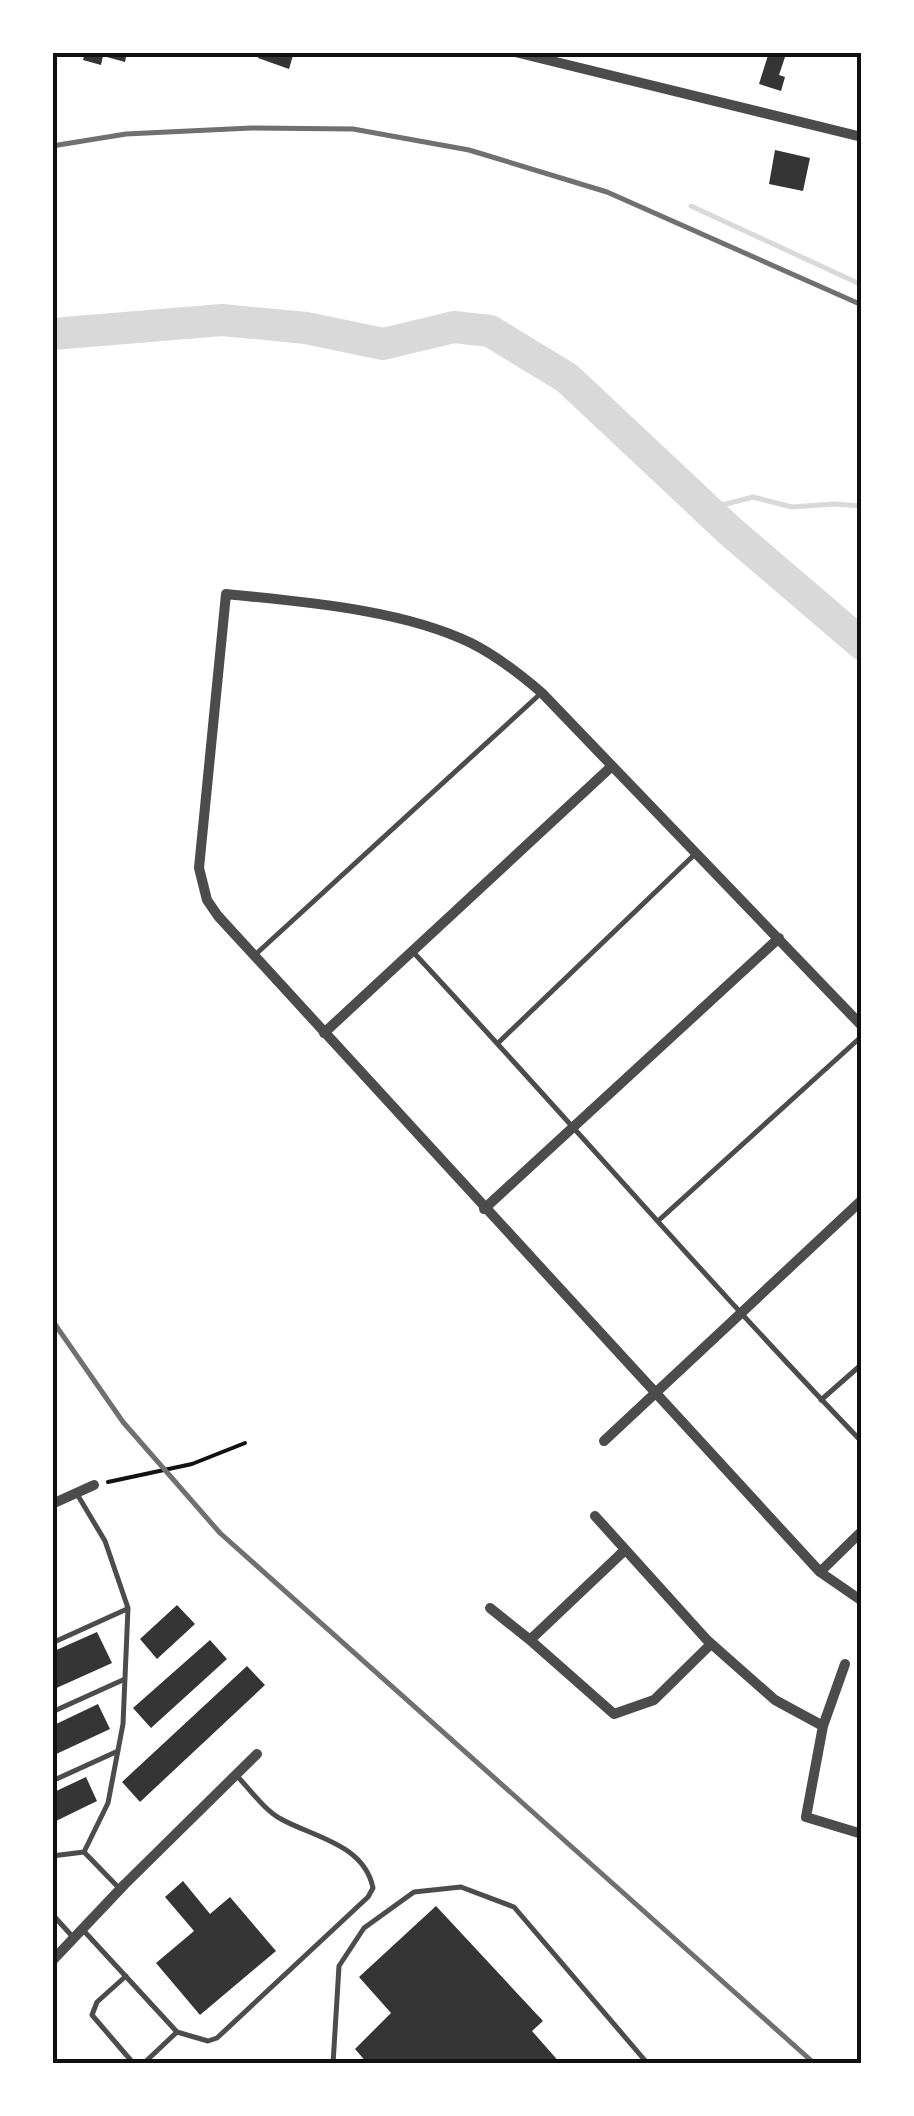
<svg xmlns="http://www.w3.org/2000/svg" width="914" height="2116" font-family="Signika,sans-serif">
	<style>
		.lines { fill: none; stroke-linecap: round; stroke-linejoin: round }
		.stream { stroke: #d9d9d9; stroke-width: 5 }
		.river { stroke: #d9d9d9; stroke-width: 32 }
		.building { fill: #353535 }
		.path { stroke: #111; stroke-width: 4 }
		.service { stroke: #4c4c4c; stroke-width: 5 }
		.minor { stroke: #4c4c4c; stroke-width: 10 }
		.rail { stroke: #707070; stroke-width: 5 }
		.neatline { fill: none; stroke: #111; stroke-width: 4 }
	</style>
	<rect width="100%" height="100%" fill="#fff"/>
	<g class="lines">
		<path class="stream" d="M691,206l171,79
			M707,509l46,-12 39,10 42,-3 28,2"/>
		<path class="river" d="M52,334l170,-14 84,8 77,16 71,-17 36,4 77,47 163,153 132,113"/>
	</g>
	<path class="building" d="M85,52h42l-2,10 -22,-6 -2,9 -18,-5z
		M260,52h34l-5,17 -31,-11z
		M769,52l16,5 -6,18 6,2 -4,14 -22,-7z
		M775,150l35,8 -7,33 -34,-7z
		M177,1605l18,19 -38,35 -17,-20z
		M97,1632l15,31 -60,27v-38z
		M210,1640l17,19 -76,69 -18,-20z
		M247,1666l18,19 -125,117 -18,-20z
		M98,1704l12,25 -58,27v-30z
		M86,1777l11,24 -41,20 -4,-28z
		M183,1881l27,33 20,-17 46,54 -76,64 -44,-52 38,-32 -29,-34z
		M436,1906l107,115 -11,10 29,33h-193l-13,-15 36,-36 -32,-36z"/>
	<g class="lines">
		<path class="path" d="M108,1482l84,-18 53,-21"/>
		<path class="service" d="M414,953c151,162 295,330 448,489
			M256,954l283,-259
			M498,1043l196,-188
			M658,1221l204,-185
			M821,1400l41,-36
			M77,1494l28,47 23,67 -5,116 -15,79 -24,49
			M52,1643l75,-34
			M52,1712l73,-33
			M52,1781l66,-30
			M52,1856l32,-4 35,36
			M52,1914l20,22
			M84,1931l93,101 31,9 9,-3 151,-141 5,-9c-9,-44 -60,-51 -92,-69 -17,-9 -31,-30 -45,-44
			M126,1976l-29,26 -5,13 42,49
			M143,2064l34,-32
			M333,2064l6,-98 25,-38 50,-36 47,-5 53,20 134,157"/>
		<path class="minor" d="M515,52l347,85
			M862,1026l-320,-333c-22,-19 -45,-37 -71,-50 -70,-34 -168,-41 -245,-49l-27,274 8,32 11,16 602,656 42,29
			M324,1033l288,-267
			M484,1209l295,-271
			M604,1441l258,-241
			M52,1504l42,-19
			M595,1516l112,124 68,60 48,26 -17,91 56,17
			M625,1550l-95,90 84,74 40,-14 57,-56
			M820,1572l42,-41
			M490,1608l40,32
			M823,1726l22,-62
			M52,1961l73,-77 132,-130"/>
		<path class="rail" d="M52,146l74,-12 125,-6 102,1 116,21 138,42 255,113
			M52,1320l71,102 97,111 595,531"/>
	</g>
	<rect width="914" height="2116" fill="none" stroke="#ffffff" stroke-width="110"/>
	<rect x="55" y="55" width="804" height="2006" class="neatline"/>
</svg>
